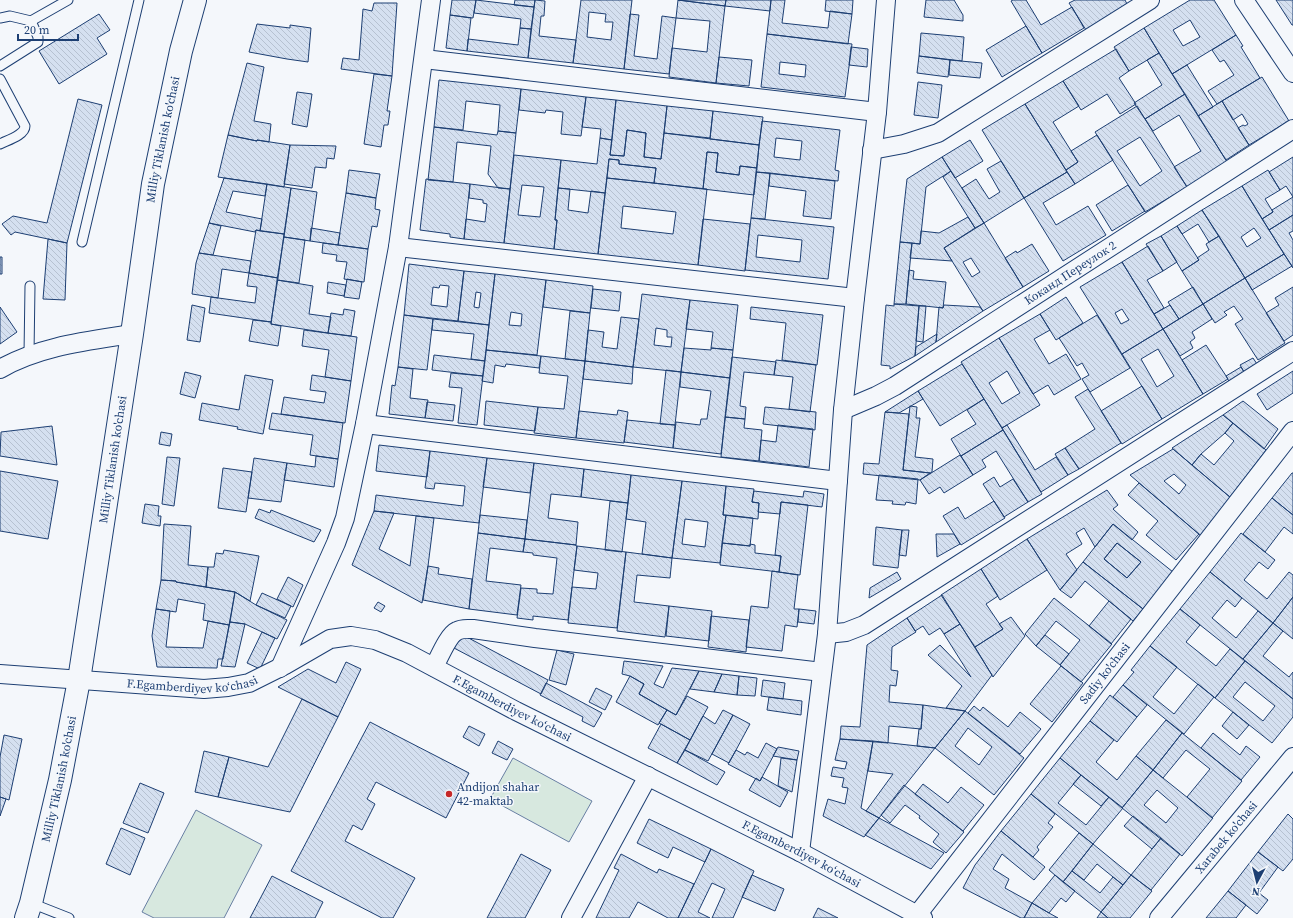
<svg xmlns="http://www.w3.org/2000/svg" width="1293" height="918" font-family="'Source Serif 4',serif">
	<style>
		.pitch { fill: #d7e8df; stroke: #687fa3 }
		.building { fill: url(#building-back-hatch); stroke: #1d3f73; fill-rule: evenodd }
		.lines { fill: none; stroke-linecap: round; stroke-linejoin: round }
		.service-casing { stroke: #1d3f73; stroke-width: 11 }
		.minor-casing { stroke: #1d3f73; stroke-width: 20 }
		.secondary-casing { stroke: #1d3f73; stroke-width: 24 }
		.service { stroke: #f4f7fb; stroke-width: 9 }
		.minor { stroke: #f4f7fb; stroke-width: 18 }
		.secondary { stroke: #f4f7fb; stroke-width: 22 }
		.poi-dot { fill: #c62828; stroke: #f4f7fb; stroke-width: 1.5 }
		.labels { text-anchor: middle; dominant-baseline: central; stroke-width: 3; stroke-linejoin: round; paint-order: stroke }
		.street-label { font-size: 12px; fill: #1d3f73; stroke: #f4f7fb }
		.poi-label { font-size: 12px; fill: #1d3f73; stroke: #f4f7fb; text-anchor: start }
	</style>
	<defs>
		<pattern id="building-back-hatch" width="6" height="6" patternUnits="userSpaceOnUse"><rect width="6" height="6" fill="#d5e0f0"/><path d="M-1 5l2 2M0 0l6 6M5-1l2 2" fill="none" stroke="#b6c1d1"/></pattern>
	</defs>
	<rect width="100%" height="100%" fill="#f4f7fb"/>
	<path class="pitch" d="M513,758l79,43 -23,41 -79,-43z
		M196,810l66,35 -38,73h-70l-12,-6z"/>
	<path class="building" d="M452,0h24l-3,18 -23,-3z
		M476,0l58,7 -3,22 -11,-1 1,-9 -47,-6z
		M515,0h20l-1,7 -20,-2z
		M535,0l10,1 -1,15h-3l-2,20 37,4 -3,23 -45,-5z
		M581,0h51l-8,69 -51,-6zM589,12l17,2 -1,8h8l-2,18 -24,-3z
		M678,0h48l-1,6z
		M678,0l47,6 -9,77 -47,-6 3,-29 35,4 3,-31 -34,-3z
		M726,0h45l-1,11 -45,-5z
		M771,0h14l-3,23 46,5 2,-17 22,3 -4,30 -81,-10z
		M826,0h27l-1,14 -27,-3z
		M926,0h28l9,15v6l-39,-4z
		M1013,0h13l15,25 31,-18 12,21 -42,25 -31,-52z
		M1075,0h50l2,4 -41,26 -17,-27z
		M1190,0h24l22,35 -64,39 -28,-46zM1190,20l10,17 -17,9 -10,-16z
		M1276,0h17v25h-1z
		M374,3h23l-5,73 -51,-7 2,-11 16,2 4,-51 9,2z
		M99,14l11,16 -13,8 10,16 -48,30 -20,-33z
		M630,14l9,1 -5,41 23,3 5,-43 14,2 -7,56 -45,-5z
		M450,15l21,3 -4,33 -21,-3z
		M257,24l33,4v-3l21,3 -3,34 -21,-3 -38,-7z
		M1026,26l16,27 -40,24 -16,-27z
		M520,28l11,1 -3,29 -61,-7 1,-12 50,6z
		M1144,28l15,25 -30,18 -15,-24z
		M921,33l43,4 -2,24 -43,-5z
		M767,34l85,10 -7,53 -84,-10zM780,62l26,3 -1,12 -26,-3z
		M1236,35l7,11 -2,1 19,31 -43,26 -9,-13 26,-16 -10,-15 -4,2 -8,-12z
		M851,47l17,2 -1,18 -18,-2z
		M1116,49l13,22 -10,7 17,26 -16,10 -13,-20 -26,16 -18,-29z
		M1159,53l26,41 -40,25 -11,-16 28,-18 -15,-25z
		M919,56l31,4 -2,17 -31,-4z
		M719,57l33,3 -3,26 -33,-3z
		M950,60l32,3 -2,15 -31,-3z
		M247,63l17,4 -10,54 17,3 -2,18 -12,-2v1l-29,-6z
		M1187,65l26,42 -15,9 -26,-42z
		M374,74l18,2 -5,35h3l-2,14h-4l-3,22 -17,-3z
		M1262,77l27,44 -40,24 -11,-17 5,-3 2,1 3,-2 -6,-10 -9,6 -11,-19z
		M439,80l82,9 -5,44 -18,-2 2,-26 -34,-4 -3,29 -29,-3z
		M1063,81l16,25 -26,16 25,40 -12,8 -41,-66z
		M918,82l24,3 -4,33 -24,-3z
		M521,89l65,8 -5,39 -20,-2 2,-22 -17,-2 -1,3 -26,-3z
		M297,92l15,2 -5,33 -15,-3z
		M1185,94l42,68 -40,25 -13,-20 27,-16 -22,-36 -26,16 -8,-12z
		M586,97l30,3 -4,40 -12,-2 1,-9 -19,-2z
		M78,99l24,6 -35,138 -52,-11 -4,3 -9,-11 11,-8 34,7z
		M616,100l51,6 -6,53 -17,-2 2,-24 -19,-3 -3,26 -14,-1z
		M1222,101l27,44 -23,15 -28,-44z
		M1025,104l42,68 -43,26 -42,-68z
		M667,106l46,5 -3,27 -46,-5z
		M1137,106l50,81 -42,25 -50,-80zM1140,137l22,34 -22,15 -23,-35z
		M713,111l50,6 -4,28 -49,-6z
		M762,121l78,9 -5,40 4,1 -1,10 -82,-9zM776,138l26,3 -2,19 -26,-3z
		M434,127l63,8 1,-4 18,2 -6,56 -12,-1 -10,-14 3,-28 -34,-4 -4,40 -25,-2z
		M627,130l19,3 -2,24 17,2 3,-26 95,12 -2,23 -17,-2 -1,9 -23,-3 2,-19 -11,-1 -4,37 -49,-6 2,-15 -37,-4v-4l-10,-1 -4,34 -47,-5 3,-28 36,4 3,-26 12,2 -2,15 14,1z
		M228,135l29,6v-1l33,5 -6,42 -66,-10z
		M1097,135l16,25 -38,24 -9,-14 12,-8 -7,-11z
		M970,140l13,21 -28,17 -13,-21z
		M290,145l46,1 -2,13 -7,-1 -1,10 -11,-1 -3,21 -28,-4z
		M707,152l11,1 -2,19 23,3 1,-9 17,2 -3,27 -51,-6z
		M514,155l47,5 -6,60h2l-3,29 -50,-6zM522,185l22,2 -4,30 -22,-2z
		M942,157l9,14 -25,16 -6,57 -20,-2 7,-63z
		M1293,157v40l-7,-11 -6,4 -11,-18z
		M609,159l10,1v4l37,4 -2,15 -47,-5z
		M1001,161l23,37 -40,25 -22,-35 14,-9 13,20 11,-7 -13,-23z
		M349,170l31,4 -4,24 -30,-5z
		M1268,170l12,20 -15,9 8,13 -11,7 -20,-33z
		M951,171l33,52 -9,5 -32,-51z
		M756,172l14,1 -5,46 -14,-1z
		M1067,172l8,12 -32,19 13,22 32,-19 18,29 -43,26 -39,-63z
		M770,173l65,8 -4,38 -28,-3 3,-25 -37,-5z
		M224,178l43,6 -2,12 -32,-5 -7,21 36,7 -2,12 -4,-1 -1,2 -46,-9z
		M607,178l100,11 -9,76 -100,-11zM623,206l53,6 -3,22 -52,-6z
		M426,179l44,5 -6,55 -14,-2v-3l-30,-4z
		M267,184l24,4 -7,46 -24,-3z
		M470,184l40,5 -6,54 -40,-4 2,-20 19,3 2,-18 -4,-1v-3l-14,-2z
		M1128,185l17,26 -33,20 -16,-26z
		M1242,186l42,68 -39,24 -43,-68zM1254,228l7,10 -14,9 -6,-10z
		M291,188l26,4 -7,49 -26,-4z
		M558,188l12,1 -2,21 20,3 3,-22 14,2 -7,61 -44,-5 3,-29h-2z
		M346,193l30,5 -1,11 5,1 -3,17 -5,-1 -4,23 -30,-4z
		M1293,197v18l-24,15 -7,-11 11,-7 -1,-2z
		M1202,210l17,26 -10,6 -11,-18 -16,10 -5,-8z
		M1293,215v16l-4,2 4,7v28l-24,-38z
		M968,217l7,11 -31,20 8,13 -42,-3 2,-15 8,1 1,-13 18,2z
		M751,218l83,9 -6,52 -83,-9zM758,235l44,5 -2,22 -44,-5z
		M703,219l47,5 -5,47 -47,-6z
		M209,223l12,3 -8,29 -14,-2z
		M984,223l39,64 -40,24 -39,-63zM971,258l9,14 -8,5 -9,-15z
		M1177,226l22,34 -17,11 -21,-35z
		M311,228l29,5 -2,12 -28,-4z
		M256,230l28,4 -6,44 -29,-5z
		M1161,236l16,26 -14,9 -17,-27z
		M1219,236l26,42 -42,26 -21,-33 17,-11 -2,-2 12,-8 -3,-6z
		M284,237l21,3 -6,43 -22,-3z
		M48,239l19,4 -2,57 -22,-1z
		M900,242l12,1 -6,61h-12z
		M323,243l45,6 -4,33 -20,-3 3,-17 -11,-1 1,-6 -15,-2z
		M1032,244l17,27 -26,16 -18,-29 11,-7 1,2z
		M1148,246l15,25 -16,9 17,28 -10,6 -32,-52z
		M199,253l52,8 -2,12 -27,-4 -4,29 -26,-4 4,-31z
		M1284,254l8,12 -40,24 -7,-12z
		M0,257h2v17h-2z
		M1122,262l41,67 -41,25 -42,-67zM1122,309l7,11 -8,4 -6,-11z
		M409,264l55,7 -6,50 -54,-6zM440,285l9,1 -2,21 -16,-2 2,-18 6,1z
		M909,270l5,1 -1,8 33,3 -3,26 -37,-4z
		M464,271l31,3 -6,51 -31,-4zM476,292l5,1 -2,15 -5,-1z
		M249,273l29,5 -7,44 -62,-9 2,-16 44,6 2,-16 -10,-1z
		M495,274l51,6 -9,75 -51,-5zM511,312l11,2 -1,12 -12,-1z
		M1245,278l40,65 -27,17 -23,-36 8,-5 -9,-13 -10,6 3,3 -12,8 -12,-19z
		M347,279l15,3 -3,17 -15,-2z
		M277,280l36,6 -4,28 22,3 -3,16 -57,-9z
		M546,280l47,6 -3,27 -47,-6z
		M328,282l18,3 -2,11 -17,-3z
		M1193,287l10,17 -24,15 -11,-17z
		M1293,287v48l-9,6 -18,-28 13,-8 -4,-7z
		M593,289l28,3 -2,19 -28,-3z
		M642,294l48,6 -9,72 -48,-5zM656,328l11,2v7h5l-1,10 -17,-2z
		M1066,297l17,26 -27,17 -16,-26z
		M690,300l48,5 -5,45 -22,-2 2,-16 -27,-3z
		M894,304l25,2 -4,50 -25,13v-3l-9,-1 5,-60 8,1z
		M1203,304l9,15 -20,13 3,6 -5,4 3,6 -13,8 -17,-27z
		M192,305l13,3 -5,34 -13,-2z
		M944,305l36,2 3,4 -47,31 3,-35 4,1z
		M1170,305l9,14 -16,10 -9,-15z
		M919,306h7l-3,36 -7,-1z
		M0,307l17,25 -17,12z
		M751,307l72,8 -6,50 -35,-5 4,-37 -36,-4z
		M344,309l11,2 -4,25 -23,-3 3,-20 12,2z
		M570,311l20,2 -5,48 -20,-2z
		M1040,314l10,16 -16,9 15,25 17,-10 15,25 -27,16 -6,-10 -15,9 -34,-56z
		M404,315l29,4 -6,51 -29,-3z
		M1097,315l33,53 -40,24 -8,-13 7,-4 -7,-12 -5,3 -18,-28z
		M621,317l18,2 -6,48 -48,-6 3,-31 16,2 -2,15 15,2z
		M433,319l56,6 -4,36 -14,-2 3,-25 -42,-4z
		M253,320l18,2v2l10,2 -3,20 -29,-5z
		M1163,329l40,65 -41,25 -40,-65zM1158,349l16,27 -17,11 -16,-28z
		M304,330l53,7 -6,44 -26,-4 4,-27 -27,-4z
		M937,334l-1,8 -21,14 1,-9z
		M999,338l41,67 -38,23 -41,-66zM1007,371l13,22 -18,11 -13,-21z
		M1206,345l22,34 -25,15 -21,-34z
		M684,348l27,2v-2l22,2 -3,28 -49,-6z
		M486,350l55,6 -2,12 -33,-4 -1,3 -10,-2 -2,18 -11,-2z
		M434,355l51,6 -2,15 -51,-6z
		M541,356l44,5 -9,77 -42,-5 4,-26 26,2 4,-33 -29,-3z
		M732,357l44,5 -2,13 -30,-3 -4,34 6,1 -1,12 -20,-2z
		M1253,358l6,9 -13,8 -6,-10z
		M776,360l40,5 -6,47 -21,-3 4,-32 -19,-2z
		M585,361l48,6 -1,17 -49,-5z
		M962,364l22,35 -44,27 -22,-35z
		M398,367l15,2 -3,29 18,2 -3,18 -36,-4 3,-29 3,1z
		M1241,367l4,7 -15,9 -4,-7z
		M666,370l15,2 -6,53 -15,-1z
		M1293,371v22l-26,17 -10,-16z
		M185,372l16,4 -6,22 -15,-4z
		M681,372l49,6 -9,76 -48,-6 3,-26 24,3 1,-6h6l4,-28 -31,-4z
		M451,373l32,3 -6,49 -19,-2 4,-35 -13,-1z
		M245,375l28,5 -10,54 -26,-5 1,-2 -39,-7 3,-17 37,7z
		M312,375l39,6 -6,42 -64,-9 3,-17 40,6 2,-11 -16,-2z
		M1142,386l20,33 -40,25 -21,-33z
		M1088,389l33,54 -42,26 -14,-21 30,-19 -20,-32z
		M918,391l5,8 -24,14 -14,-1z
		M984,399l19,31 -42,26 -10,-17 25,-15 -9,-14z
		M486,401l52,6 -3,24 -51,-6z
		M1243,401l35,28 -14,20 -41,-34z
		M427,402l28,3 -2,16 -28,-3z
		M910,406l7,1 -1,11h4l-5,39 18,2 -1,13 -2,1 -27,-3z
		M765,407l51,5 -1,18 -52,-6z
		M618,410l10,2 -4,31 -48,-5 3,-27 38,4z
		M885,412l24,2 -6,56 27,3 -10,7 -57,-6 1,-11 15,1z
		M272,413l71,10 -5,36 -28,-4 3,-20 -44,-6z
		M1223,415l10,8 -8,10 -24,21 -9,11 -20,-17z
		M725,417l20,2 -1,9 18,2 -3,31 -38,-4z
		M627,420l48,5 -2,23 -49,-6z
		M1233,423l33,27 -36,47 -38,-32 9,-11 13,11 20,-24 -9,-8z
		M778,425l35,4 -4,38 -50,-6 2,-21 15,2z
		M1007,425l28,45 21,-13 12,18 -27,17 -39,-64z
		M52,426l5,39 -57,-9 1,-24z
		M1003,430l39,64 -14,8 -32,-51 -14,9 4,7 -13,8 -12,-19z
		M161,432l11,2 -2,12 -11,-2z
		M379,445l51,6 -3,26 -51,-6z
		M1065,448l14,21 -11,6 -13,-21z
		M1173,449l58,49 -30,38 -71,-61zM1174,474l12,11 -7,9 -15,-13z
		M430,451l57,7 -8,65 -105,-12 2,-16 87,11 2,-20 -30,-3 -1,6 -9,-1z
		M960,455l13,20 -29,18 -4,-6 -11,7 -9,-14z
		M316,456l22,3 -4,28 -50,-7 3,-17 28,4z
		M167,457l13,1 -6,48 -12,-2z
		M254,458l33,5 -6,39 -33,-4z
		M487,458l47,5 -4,30 -47,-6z
		M534,463l50,6 -3,28 -30,-3 -3,24 30,4 -2,23 -51,-6z
		M223,468l29,4 -6,40 -28,-4z
		M584,469l47,6 -3,28 -47,-6z
		M0,471l58,10 -10,58 -48,-8z
		M1292,473h1v42l-21,-17z
		M631,475l51,6 -10,77 -30,-4 4,-32 -20,-3z
		M879,475l39,4 -2,25 -10,-2 -1,3 -13,-1 1,-3 -17,-1z
		M994,477l6,10 13,-8 15,23 -24,15 -21,-33z
		M682,481l44,5 -3,29h3l-6,48 -48,-5zM685,519l23,3 -3,25 -23,-3z
		M1139,483l60,51 -23,26 -30,-25 12,-14 -30,-26z
		M726,486l28,3 -2,13 7,1 -1,16 -35,-4z
		M1107,490l11,15 -5,4 25,23 -6,8 -19,-16 -18,23 -11,-19 -8,5 6,11 -16,10 11,16 -17,20 -33,-51z
		M754,491l49,6 1,-6 20,3 -2,13 -41,-5 -1,12 -22,-2 1,-9 -7,-1z
		M1272,498l21,17v19l-9,-7 -19,25 -22,-18z
		M610,501l18,2 -6,49 -17,-2z
		M994,501l11,17 -44,27 -18,-29 15,-9 7,12z
		M781,502l27,3 -8,70 -21,-3 2,-16 -6,-1z
		M145,504l14,2 -1,10h3l-1,10 -18,-3z
		M259,509l11,4 1,-3 50,20 -7,12 -59,-24z
		M374,511l20,2 -15,36 31,17 6,-50 18,2 -6,48 -6,37 -70,-38z
		M480,515l47,5 -2,19 -47,-6z
		M726,515l27,3 -3,28 -28,-3z
		M164,524l27,2 -3,39 20,2 -2,20 -30,-5v-1l-15,-1z
		M1113,524l60,48 -30,37 -60,-47zM1117,543l24,19 -14,16 -23,-19z
		M876,527l26,3 -4,38 -25,-3z
		M902,530h7l-3,26 -7,-1z
		M478,533l47,6 -2,13 -33,-4 -4,33 35,4 -4,30 -48,-6z
		M1241,533l34,27 -7,9 -9,-7 -15,18 23,19 22,-27 4,3v22l-20,26 -63,-51z
		M936,534h18l6,10 -23,13z
		M525,539l51,6v1h1l-9,74 -35,-4v4l-16,-2 4,-30 16,1v4l16,1 4,-36 -24,-3v-2l-10,-1z
		M1027,539l20,31 -47,30 -19,-31z
		M722,543l28,3v-2l5,1v8l26,3 -2,16 -59,-7z
		M1117,543l24,19 -14,16 -23,-19z
		M577,546l49,6 -9,76 -49,-5 4,-36 24,2 2,-16 -24,-3z
		M224,550l35,6 -9,45 -15,-9 -29,-5 2,-20h6l2,-14 7,1z
		M626,552l46,6 -2,20 -33,-3 -3,27 35,4 -4,31 -48,-6z
		M1083,562l60,47 -10,12 -48,-40 -14,17 -11,-8z
		M428,566l11,2 -1,6 34,5 -3,30 -46,-9z
		M981,569l17,27 -12,8 17,25 -28,18 -34,-52z
		M772,571l26,4 -4,34h5l-2,18 -12,-2 -3,26 -36,-4 5,-41 17,2z
		M897,572l4,7 -32,19 1,-10z
		M1210,572l32,26 -7,9 -8,-7 -15,18 24,20 22,-27 15,12 -30,36 -63,-50z
		M288,577l15,8 -10,22 -16,-8z
		M161,580l15,1v1l59,10 -6,33 -26,-5 2,-16 -27,-5 -2,13 -20,-3z
		M235,592l21,13 31,15 -10,19 -32,-15 -15,-2z
		M262,593l29,13 -6,12 -29,-13z
		M942,595l18,29 -16,10 -4,-6 -11,7 -6,-9 -8,5 -8,-13z
		M1293,597v42l-20,-16z
		M1054,598l58,46 -31,38 -21,-17 20,-25 -24,-19 -20,25 -11,-12z
		M1109,601l22,18 -20,25 -22,-18z
		M378,602l7,4 -4,6 -7,-4z
		M669,606l43,5 -3,30 -43,-5z
		M156,609l14,2 -4,36 37,1 5,-27 21,4 -6,34h-5l-1,9 -60,-1 -5,-31z
		M799,609l17,2 -2,13 -16,-2z
		M1180,609l20,16 -14,17 30,24 14,-17 15,12 -30,37 -65,-52z
		M711,616l38,4 -3,32 -38,-5z
		M1011,617l14,19 -32,41 -18,-30 28,-18 -4,-5z
		M907,618l9,14 -24,15 -1,23 7,1 -2,15 -6,-1 -1,17 34,3 -2,24 -32,-3 -1,17 -48,-4 1,-13 19,1 7,-82z
		M230,622l15,2 -10,43 -14,-1z
		M1273,623l10,8 -20,25 26,21 4,-5v27l-50,-40z
		M960,624l32,51 -27,36 -19,-3 16,-22 -34,-31 12,-10 31,32 -27,-43z
		M262,632l13,6 -15,31 -13,-6z
		M461,634l87,46 -7,14 -87,-46z
		M1045,635l24,19 -9,11 -24,-19z
		M1150,646l27,21 -24,30 21,17 24,-30 16,13 -30,37 -61,-49 11,-13 -3,-2z
		M557,650l17,4 -8,31 -17,-5z
		M624,661l39,5 -9,18 9,4 9,-20 27,3 -23,44 -37,-21 5,-10 -14,-8 -8,-2z
		M1245,661l48,38v18l-21,26 -57,-45zM1245,682l30,24 -12,15 -30,-24z
		M346,662l15,7 -23,48 -60,-30 30,-18 28,14z
		M1061,666l22,17 -31,39 -22,-18z
		M699,671l23,3 -8,18 -24,-3z
		M722,674l17,2 -2,19 -23,-3z
		M630,676l14,8 -5,10 28,16 -9,15 -42,-23z
		M739,676l18,2 -2,18 -18,-1z
		M763,680l22,3 -2,16 -22,-3z
		M546,683l56,30 -8,14 -12,-6 1,-4 -43,-22z
		M1123,685l24,20 -10,12 -24,-20z
		M596,688l16,8 -7,14 -16,-8z
		M1110,695l27,22 -20,25 -27,-21z
		M687,696l21,11 -18,33 -31,-17 8,-13 9,5z
		M769,697l33,4 -1,14 -34,-5z
		M302,699l36,18 -48,95 -72,-15 11,-40 39,10z
		M923,705l42,6 -30,37 -18,-2 2,-17h2z
		M974,706l6,5 3,-4 25,20 12,-15 21,17 -21,25 -52,-41z
		M723,710l10,5 -25,46 -23,-11 18,-34 12,8z
		M965,711l59,47 -30,37 -59,-47zM968,728l24,19 -13,18 -24,-19z
		M1233,712l16,13 -12,14 -15,-13z
		M733,715l17,9 -21,39 -17,-9z
		M1166,720l16,13 -29,37 -17,-14z
		M1090,721l24,19 -18,22 21,18 19,-24 17,14 -31,38 -62,-50z
		M370,722l99,51 -23,45 -70,-36 -9,17 8,5 -13,26 -9,-5 -8,16 70,37 -22,40h-11l-91,-47z
		M661,724l29,16 -13,23 -29,-15z
		M469,726l16,8 -6,12 -16,-9z
		M1182,733l60,48 -30,37 -25,-21 23,-28 -24,-19 -23,28 -10,-8z
		M1213,733l27,22 6,-9 14,11 -19,23 -40,-32z
		M4,735l18,4 -13,61 -9,-3v-40z
		M840,739l33,2 -12,67 18,10 -15,19 -41,-21 5,-17 17,5 3,-16 -6,-1 2,-9 -13,-2 2,-9 12,2 2,-7 -12,-2z
		M498,741l15,8 -6,11 -15,-7z
		M873,741l62,7 -56,70 -13,-7 27,-37 -25,-3z
		M766,743l11,6 -17,32 -32,-17 8,-14 9,5 2,-3 11,6z
		M778,747l21,4 -2,9 -24,-4z
		M685,750l40,22 -8,13 -40,-22z
		M204,751l25,6 -11,40 -23,-5z
		M781,758l16,2 -5,32 -14,-6z
		M1060,758l21,17 -23,28 28,22 23,-28 14,11 -30,36 -62,-50z
		M1153,770l60,48 -31,38 -60,-48zM1157,790l21,18 -12,15 -22,-18z
		M1081,775l28,22 -8,9 -28,-22z
		M762,777l26,15 -8,15 -31,-17 7,-12 4,3z
		M140,783l24,10 -16,40 -25,-10z
		M923,784l25,19 13,-16 23,18 -21,26 -48,-37z
		M904,785l60,47 -18,21 -13,-11 6,-8 -20,-16 1,-2 -15,-11 -15,18 -9,-8z
		M1031,794l24,20 -7,9 5,4 -16,20 2,3 -6,7 -32,-26z
		M0,797l6,2 -6,17z
		M1288,814l5,5v40l-10,12 -25,-19z
		M1133,816l28,22 -9,11 -28,-23z
		M879,818l65,35 -13,16 -66,-34z
		M649,819l62,30 -6,13 -32,-15 -5,11 -31,-15z
		M121,828l24,10 -15,37 -24,-11z
		M1001,831l44,36 -11,13 -32,-26 -9,15 16,10 -4,9 27,15 -8,15h-3l-58,-30 12,-23z
		M1079,833l14,11 -30,38 -14,-12z
		M1161,838l19,16 -29,36 -20,-15z
		M1093,844l38,31 -8,10 -26,-21 -13,16 -12,-9z
		M711,849l43,22 -21,47h-21l13,-29 -13,-6 -14,29 12,6h-32z
		M1258,852l20,15 -19,26 9,7 -11,14 -29,-23z
		M521,854l30,16 -26,48h-38z
		M621,854l36,19 2,-4 35,15 -16,34h-10l-30,-16 -9,16h-33l23,-48 -5,-2z
		M1072,871l28,22 13,-16 10,8 -22,27 -38,-30z
		M752,875l32,14 -9,22 -33,-14z
		M1055,875l20,16 -9,11 -5,-4 -12,15 -17,-10z
		M1131,875l21,16 -22,27h-22l-7,-6z
		M272,876l51,26 -8,16h-65z
		M1228,891l18,14 -10,13h-30z
		M1032,903l17,10 9,5h-34z
		M818,908l20,10h-25z
		M1101,912l7,6h-11z"/>
	<g class="lines">
		<defs>
			<path id="service" d="M0,18l10,-2 21,5
				M0,66l38,-24v-5l-7,-16 37,-21
				M0,79l25,47c0,9 -17,14 -25,18
				M82,242l57,-242
				M29,354l1,-68
				M31,903l38,15"/>
			<g id="minor">
				<path d="M1244,0l49,73"/>
				<path d="M424,59l453,53"/>
				<path d="M872,150l32,-6 34,-11 212,-133"/>
				<path d="M398,247l457,51"/>
				<path d="M0,369c40,-23 88,-28 132,-35"/>
				<path id="s1" d="M843,410l33,-14 19,-10 398,-257"/>
				<path d="M365,424l473,57"/>
				<path d="M827,634l19,-2 18,-7 429,-274"/>
				<path d="M434,667c5,-9 14,-32 23,-36 5,-3 10,-2 16,-2l62,9 287,34"/>
				<path d="M280,668l56,-125 9,-25 20,-94 33,-177 33,-247"/>
				<path id="s2" d="M0,674l204,15 24,-2 21,-4 36,-18 45,-26 21,-3 24,4 32,13 109,58 284,141 123,66"/>
				<path d="M800,852l27,-218 16,-224 12,-112 22,-186 9,-112"/>
				<path id="s3" d="M917,915l376,-484"/>
				<path d="M571,918l77,-142"/>
				<path id="s4" d="M1159,918l134,-161"/>
			</g>
			<g id="secondary">
				<path id="s5" d="M26,918l5,-15 29,-123 19,-100 53,-346 21,-150 28,-133 14,-51"/>
			</g>
		</defs>
		<use href="#service" class="service-casing"/>
		<use href="#minor" class="minor-casing"/>
		<use href="#secondary" class="secondary-casing"/>
		<use href="#service" class="service"/>
		<use href="#minor" class="minor"/>
		<use href="#secondary" class="secondary"/>
	</g>
	<circle class="poi-dot" cx="449" cy="794" r="4"/>
	<g class="labels">
		<g class="street-label">
			<text stroke="none"><textPath href="#s5" startOffset="791">Milliy Tiklanish ko'chasi</textPath></text>
			<text stroke="none"><textPath href="#s1" startOffset="266">Коканд Πереулок 2</textPath></text>
			<text stroke="none"><textPath href="#s5" startOffset="467">Milliy Tiklanish ko'chasi</textPath></text>
			<text stroke="none"><textPath href="#s3" startOffset="306">Sadiy ko'chasi</textPath></text>
			<text stroke="none"><textPath href="#s2" startOffset="193">F.Egamberdiyev kо‘chasi</textPath></text>
			<text stroke="none"><textPath href="#s2" startOffset="541">F.Egamberdiyev kо‘chasi</textPath></text>
			<text stroke="none"><textPath href="#s5" startOffset="143">Milliy Tiklanish ko'chasi</textPath></text>
			<text stroke="none"><textPath href="#s4" startOffset="105">Xarabek ko'chasi</textPath></text>
			<text stroke="none"><textPath href="#s2" startOffset="865">F.Egamberdiyev kо‘chasi</textPath></text>
		</g>
		<g class="poi-label">
			<text x="457" y="787">Andijon shahar<tspan x="457" dy="14">42-maktab</tspan></text>
		</g>
	</g>
	<g transform="translate(1257 882) rotate(187)" stroke="#f4f7fb" stroke-width="3" paint-order="stroke">
	<path d="M0-3L7 15L0 10L-7 15Z" fill="#1d3f73"/>
	<text y="-6" font-size="11" font-weight="bold" text-anchor="middle" fill="#1d3f73">N</text>
	</g>
	<path d="M18 34v6h60v-6" fill="none" stroke="#1d3f73" stroke-width="2"/>
	<text x="24" y="34" font-size="12" fill="#1d3f73" stroke="#f4f7fb" stroke-width="3" paint-order="stroke">20 m</text>
</svg>
